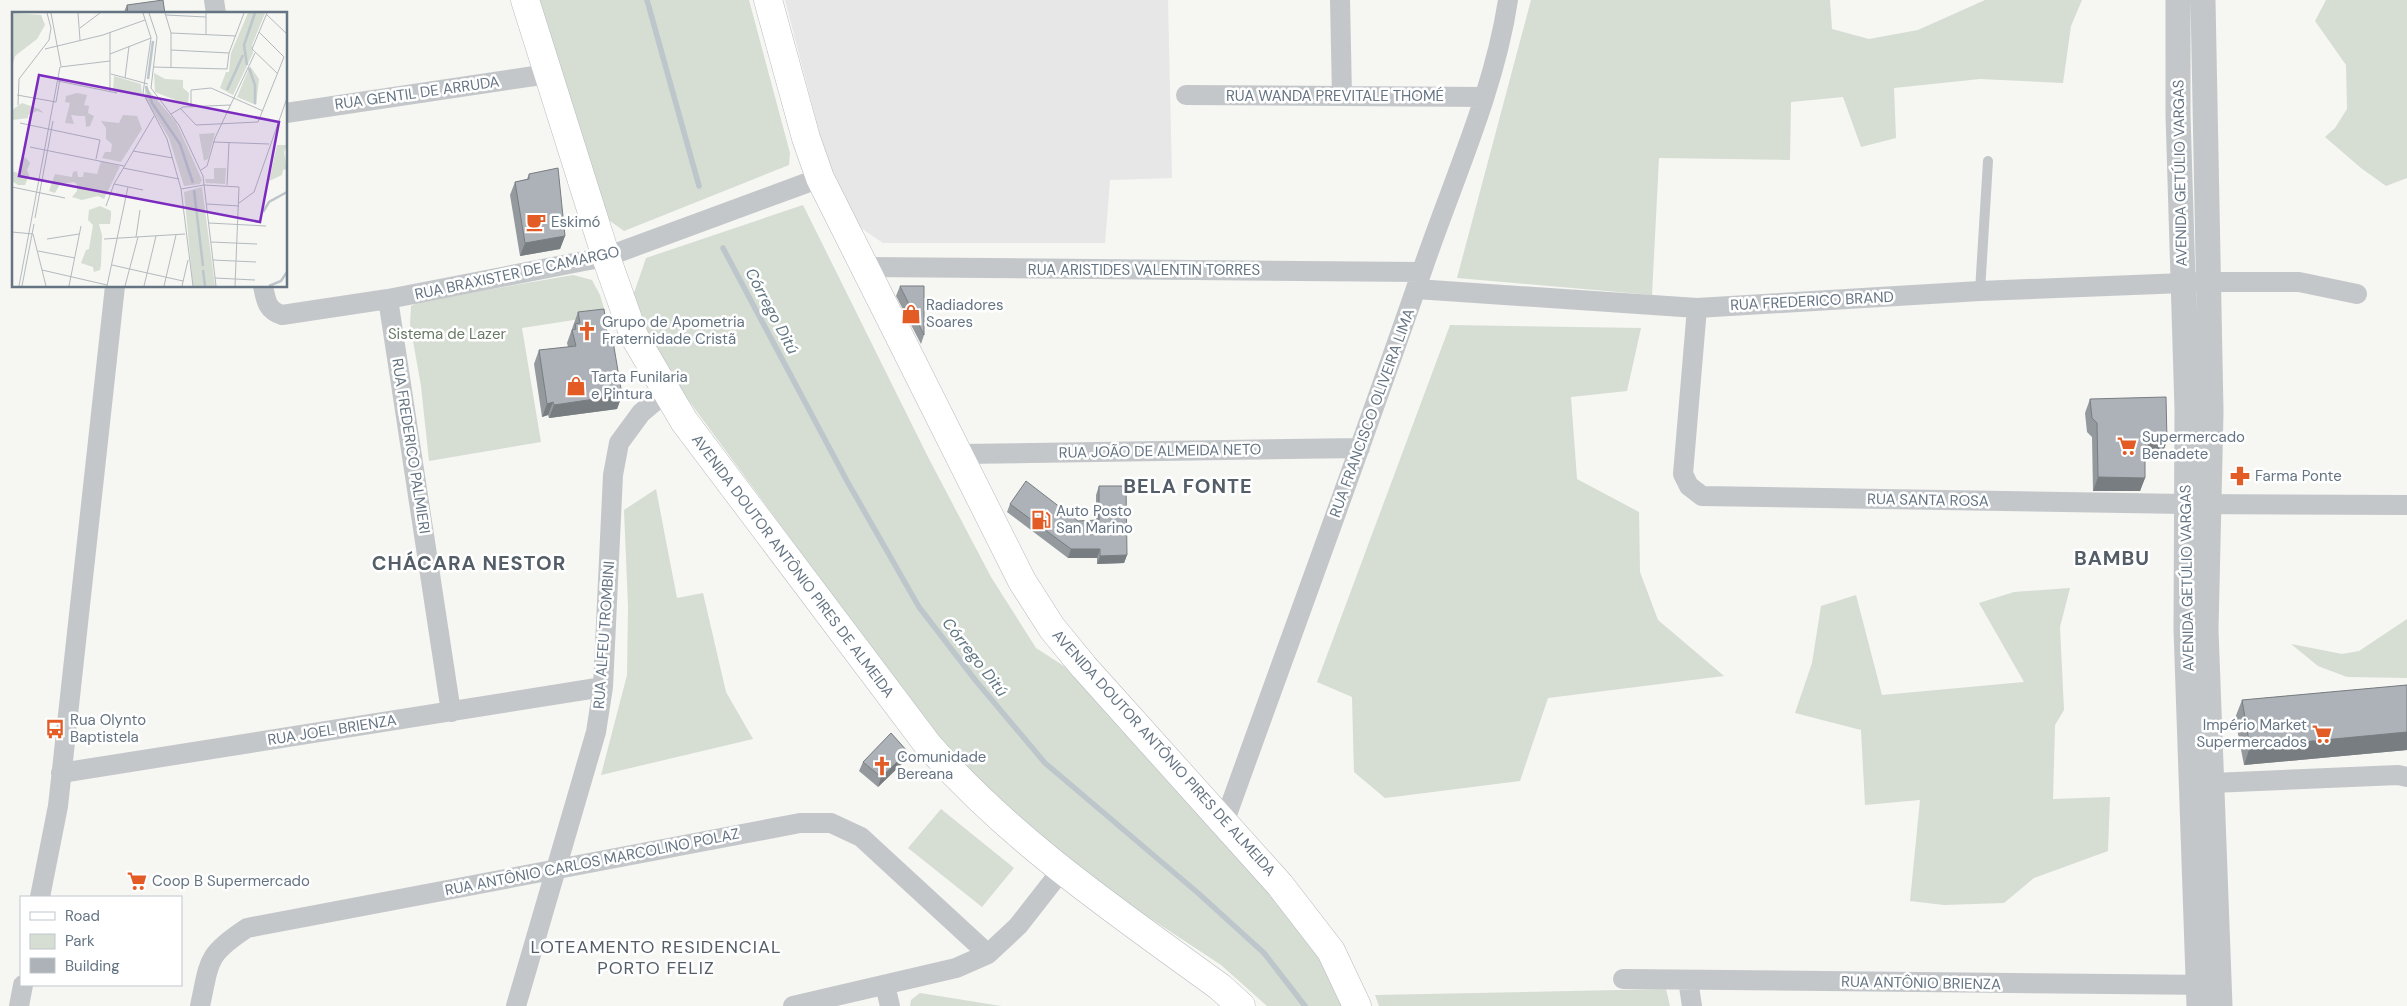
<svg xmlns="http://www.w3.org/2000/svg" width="2407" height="1006" font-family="'DM Sans',sans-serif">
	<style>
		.built { fill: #e6e7e6 }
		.green { fill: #d6ddd3 }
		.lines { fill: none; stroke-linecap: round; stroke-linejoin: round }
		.stream { stroke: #bcc6cb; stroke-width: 5.5 }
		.secondary-casing { stroke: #b6babe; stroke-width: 29 }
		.service { stroke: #c3c7ca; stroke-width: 10 }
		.minor { stroke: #c3c7ca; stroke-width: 20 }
		.tertiary { stroke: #c3c7ca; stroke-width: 25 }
		.secondary { stroke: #fff; stroke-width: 28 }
		.wall { fill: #94999e }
		.shaded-wall { fill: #787d81 }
		.building { fill: #acb2b8; stroke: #787d81 }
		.labels { text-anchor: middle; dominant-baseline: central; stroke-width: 5; stroke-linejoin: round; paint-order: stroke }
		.street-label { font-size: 15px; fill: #657483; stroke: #fff }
		.poi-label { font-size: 15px; fill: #657483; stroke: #fff; text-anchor: start }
		.park-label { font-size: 15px; fill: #677a64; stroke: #fff }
		.water-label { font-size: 16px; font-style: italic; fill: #607680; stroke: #fff }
		.quarter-label { font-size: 18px; letter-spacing: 1px; fill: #535e68; stroke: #fff }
		.district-label { font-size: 20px; font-weight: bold; letter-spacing: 1px; fill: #535e68; stroke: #fff }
		.inset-river { fill: none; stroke: #bcc6cb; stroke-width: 2.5 }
		.inset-road { fill: none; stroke: #b3babf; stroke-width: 1 }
		.view { fill: #7b2cbf; fill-opacity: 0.15; stroke: #7b2cbf; stroke-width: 2.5 }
		.inset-edge { fill: none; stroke: #657483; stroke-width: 2.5 }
	</style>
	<rect width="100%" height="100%" fill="#f6f6f2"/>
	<path class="built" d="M785,0h383l4,178 -62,2 -5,63h-222l-25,-17 -33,-72z"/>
	<path class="green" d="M537,0h212l41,153 -1,12 -165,66 -18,-13z
		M1531,0h299l2,29 37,10 49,-9 67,-30h97l-11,26 -8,57 -83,-4 -86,9 2,50 -35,9 -18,-50 -52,5 -1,58 -131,-2 -7,137 -195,-17z
		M2326,0h81v178l-21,8 -25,-18 -36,-31 10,-9 12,-19 -1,-44 -31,-44z
		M803,205l125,252 63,120 45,71 48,31 129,145 104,129 31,53h-81l-46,-41 -153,-101 -68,-57 -66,-74 -259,-351 -33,-54 -9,-32 13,-38z
		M573,275l19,5 8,15 6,20 -84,13 19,114 -112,19 -8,-75 -11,-62 1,-18 7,-4z
		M1450,325l191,3 -14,63 -56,6 6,82 62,33 1,60 18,48 66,56 -176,22 -28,83 -135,17 -31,-26 -2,-75 -35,-15z
		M656,489l21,109 26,-5 23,99 27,47 -152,36 26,-100 1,-68 -4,-97z
		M2070,588l-10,39 4,83 -9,15 -2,74 57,-2 -2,54 -74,27 -30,25 -60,2 -34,-4 10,-101 -55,5 -4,-75 -66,-17 17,-50 9,-57 35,-11 26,100 142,-13 -45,-79 35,-11z
		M2407,619v59l-60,-1 -29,-11 -27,-22 51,10 17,-3z
		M941,809l73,59 -32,39 -74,-59z
		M1666,989l4,17h-291l-4,-11z
		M920,993l81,13h-91l1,-6z"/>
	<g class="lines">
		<path class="stream" d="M647,0l52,186
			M723,248l124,233 72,126 57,74 69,82 153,130 66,60 41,53"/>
		<defs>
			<path id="secondary" d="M525,0l81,257 28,79 50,85 244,324c84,96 189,167 292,242l21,19
				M768,0l38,138 14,40 202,403 30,47 32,39 196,218 51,66 26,55"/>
		</defs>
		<use href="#secondary" class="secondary-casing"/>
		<path class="service" d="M1980,291l8,-130"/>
		<path class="minor" d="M214,0l2,14
			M1340,0l2,96
			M1186,95l298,2
			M286,113l262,-39
			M867,267l554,5
			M263,286c3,15 4,24 19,29l106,-16 196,-38 22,-4 214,-79
			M1416,289l281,19 283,-17 229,-9h90l58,12
			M388,299l63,413
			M1697,308l-14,166 6,12 13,10 483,8 222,1
			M960,454l400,-6
			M61,773l542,-86
			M2198,780l14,3 186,-8 9,2
			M1224,823c66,-184 134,-367 198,-552 30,-89 72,-178 86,-271
			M40,897l18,-91 57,-520
			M1623,979l590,6
			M1688,980l4,26
			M885,985l5,21
			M19,1006l4,-21
			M200,1006c10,-46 6,-51 47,-78l553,-105h31l30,14 127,117
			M516,1006l80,-274 7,-45 10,-212 6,-32 22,-30 25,-21
			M793,1006l163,-38 32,-14 30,-28 43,-55"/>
		<path class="tertiary" d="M2178,0v115l9,294 -1,220 13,377
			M2203,0l8,412 -5,218 14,376"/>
		<use href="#secondary" class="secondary"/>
	</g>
	<path class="wall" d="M127,5l38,9h-42z
		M529,174l36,62 -5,13 -40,7 -10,-61 5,-13 12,-3z
		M900,286l24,49 -3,9 -25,-48z
		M578,312l30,30 14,53 -5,14 -68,9 -1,-3 -6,2 -8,-53 5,-14 29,-3 -1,-4z
		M2090,399l72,56h-17v23l-5,13h-47l-1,-54 -5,-5 -2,-19z
		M1099,486l28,69 -3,8 -27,1v-6h-29l-61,-46 3,-8 68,17 18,-1v-25z
		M2407,685v65l-163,15 -9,-47 7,-18z
		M908,752l-3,9 -27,26 -19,-16 4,-9z"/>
	<path class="shaded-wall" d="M565,236l-5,13 -40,7 5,-13z
		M622,395l-5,14 -68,9 5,-13z
		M553,402l-5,13 -6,2 5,-13z
		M2145,441h22l-5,14h-22z
		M2098,477l47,1 -5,13h-47z
		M1071,549h29l-3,9h-29z
		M1127,555l-3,8 -27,1 3,-8z
		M2407,732v18l-163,15 6,-18z
		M908,752l-3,9 -27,26 3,-10z"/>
	<path class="building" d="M163,0l2,14h-37l-1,-9z
		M558,168l7,68 -40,7 -10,-61 14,-3v-5z
		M900,286h24v49z
		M604,309l4,33 5,-1 9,54 -68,10 -1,-3 -6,2 -8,-54 37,-4 -4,-16 4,-1 -1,-5 5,-1 -2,-11z
		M2166,397l1,44h-22v37l-47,-1 -1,-54 -5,-5 -2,-19z
		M1026,481l52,40 21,-1v-34h27l1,69 -27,1v-7h-29l-61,-45z
		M2407,685v47l-157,15 -8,-47z
		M891,733l17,19 -27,25 -18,-15z"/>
	<defs>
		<symbol id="cafe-bare" viewBox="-9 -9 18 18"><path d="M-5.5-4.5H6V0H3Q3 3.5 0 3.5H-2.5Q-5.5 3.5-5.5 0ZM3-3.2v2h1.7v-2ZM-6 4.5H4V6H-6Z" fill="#e35c25" stroke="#fff" stroke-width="2.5" paint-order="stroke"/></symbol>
		<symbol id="shop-bare" viewBox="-9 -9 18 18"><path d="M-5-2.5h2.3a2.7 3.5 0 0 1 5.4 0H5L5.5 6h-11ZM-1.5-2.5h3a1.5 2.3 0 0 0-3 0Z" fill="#e35c25" stroke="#fff" stroke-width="2.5" paint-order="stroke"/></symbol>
		<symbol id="church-bare" viewBox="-9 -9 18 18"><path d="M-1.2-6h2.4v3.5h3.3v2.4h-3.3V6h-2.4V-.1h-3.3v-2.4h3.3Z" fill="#e35c25" stroke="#fff" stroke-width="2.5" paint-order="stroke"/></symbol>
		<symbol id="supermarket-bare" viewBox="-9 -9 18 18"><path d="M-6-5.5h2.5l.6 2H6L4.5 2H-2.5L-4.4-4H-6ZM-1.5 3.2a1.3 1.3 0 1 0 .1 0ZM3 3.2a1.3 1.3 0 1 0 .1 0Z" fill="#e35c25" stroke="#fff" stroke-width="2.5" paint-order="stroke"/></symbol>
		<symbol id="pharmacy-bare" viewBox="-9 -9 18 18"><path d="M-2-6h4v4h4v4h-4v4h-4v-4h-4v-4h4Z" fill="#e35c25" stroke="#fff" stroke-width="2.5" paint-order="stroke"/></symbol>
		<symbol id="fuel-bare" viewBox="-9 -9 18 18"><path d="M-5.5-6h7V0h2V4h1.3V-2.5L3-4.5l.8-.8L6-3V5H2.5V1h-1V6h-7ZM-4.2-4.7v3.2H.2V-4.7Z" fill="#e35c25" stroke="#fff" stroke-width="2.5" paint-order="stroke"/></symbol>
		<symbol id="bus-bare" viewBox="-9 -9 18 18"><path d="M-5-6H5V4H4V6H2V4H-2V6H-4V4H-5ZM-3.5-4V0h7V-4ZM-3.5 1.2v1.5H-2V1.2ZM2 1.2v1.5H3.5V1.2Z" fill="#e35c25" stroke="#fff" stroke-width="2.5" paint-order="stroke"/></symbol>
	</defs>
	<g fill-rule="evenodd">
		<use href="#cafe-bare" x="522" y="208" width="28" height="28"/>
		<use href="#shop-bare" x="897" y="300" width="28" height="28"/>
		<use href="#church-bare" x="573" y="317" width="28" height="28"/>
		<use href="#shop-bare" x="562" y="372" width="28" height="28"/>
		<use href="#supermarket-bare" x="2113" y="432" width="28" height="28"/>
		<use href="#pharmacy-bare" x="2226" y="462" width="28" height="28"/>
		<use href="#fuel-bare" x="1027" y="506" width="28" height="28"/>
		<use href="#bus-bare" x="41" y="715" width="28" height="28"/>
		<use href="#supermarket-bare" x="2308" y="720" width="28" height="28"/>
		<use href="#church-bare" x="868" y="752" width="28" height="28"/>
		<use href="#supermarket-bare" x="123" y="867" width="28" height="28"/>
	</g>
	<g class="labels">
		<g class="street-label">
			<text transform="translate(417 93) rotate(-8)">RUA GENTIL DE ARRUDA</text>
			<text x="1335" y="96">RUA WANDA PREVITALE THOMÉ</text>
			<text transform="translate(2180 173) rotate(-91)">AVENIDA GETÚLIO VARGAS</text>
			<text x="1144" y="270">RUA ARISTIDES VALENTIN TORRES</text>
			<text transform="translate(517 273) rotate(-12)">RUA BRAXISTER DE CAMARGO</text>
			<text transform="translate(1812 301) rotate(-3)">RUA FREDERICO BRAND</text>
			<text transform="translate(1372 413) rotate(-70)">RUA FRANCISCO OLIVEIRA LIMA</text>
			<text transform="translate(411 446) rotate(81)">RUA FREDERICO PALMIERI</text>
			<text transform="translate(1160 451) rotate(-1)">RUA JOÃO DE ALMEIDA NETO</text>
			<text transform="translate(1928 500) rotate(1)">RUA SANTA ROSA</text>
			<text transform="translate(793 566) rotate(53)">AVENIDA DOUTOR ANTÔNIO PIRES DE ALMEIDA</text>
			<text transform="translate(2187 578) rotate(-91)">AVENIDA GETÚLIO VARGAS</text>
			<text transform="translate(604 635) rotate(-86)">RUA ALFEU TROMBINI</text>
			<text transform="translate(332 730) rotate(-9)">RUA JOEL BRIENZA</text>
			<text transform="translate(1164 753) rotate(48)">AVENIDA DOUTOR ANTÔNIO PIRES DE ALMEIDA</text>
			<text transform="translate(592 862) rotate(-11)">RUA ANTÔNIO CARLOS MARCOLINO POLAZ</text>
			<text transform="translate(1921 983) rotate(1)">RUA ANTÔNIO BRIENZA</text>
		</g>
		<g class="poi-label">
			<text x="551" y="222">Eskimó</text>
			<text x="926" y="305">Radiadores<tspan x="926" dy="17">Soares</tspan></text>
			<text x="602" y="322">Grupo de Apometria<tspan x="602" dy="17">Fraternidade Cristã</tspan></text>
			<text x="591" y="377">Tarta Funilaria<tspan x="591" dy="17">e Pintura</tspan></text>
			<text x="2142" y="437">Supermercado<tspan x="2142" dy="17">Benadete</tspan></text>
			<text x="2255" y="476">Farma Ponte</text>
			<text x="1056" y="511">Auto Posto<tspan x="1056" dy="17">San Marino</tspan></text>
			<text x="70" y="720">Rua Olynto<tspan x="70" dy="17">Baptistela</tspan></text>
			<text x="2307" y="725" text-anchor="end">Império Market<tspan x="2307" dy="17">Supermercados</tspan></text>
			<text x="897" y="757">Comunidade<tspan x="897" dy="17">Bereana</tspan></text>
			<text x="152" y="881">Coop B Supermercado</text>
		</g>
		<g class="park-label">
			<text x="447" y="334">Sistema de Lazer</text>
		</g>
		<g class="water-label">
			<text transform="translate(772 311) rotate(62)">Córrego Ditú</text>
			<text transform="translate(975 657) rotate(52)">Córrego Ditú</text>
		</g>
		<g class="quarter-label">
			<text x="656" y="947">LOTEAMENTO RESIDENCIAL<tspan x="656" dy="21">PORTO FELIZ</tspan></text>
		</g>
		<g class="district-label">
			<text x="1188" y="486">BELA FONTE</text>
			<text x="2112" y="558">BAMBU</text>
			<text x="469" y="563">CHÁCARA NESTOR</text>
		</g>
	</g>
	<g transform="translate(12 12)">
		<rect width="275" height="275" fill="#f6f6f2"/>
		<path d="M0,1l29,2 4,10 -8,14 -22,17 -3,12zM236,1h17l-13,32 1,8 -20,42 -13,-7 6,-16h3l2,-19zM238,54l9,13 -3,26 -19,-8zM142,61l11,6 18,1v8l6,5 -1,12 -33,-13zM102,64l27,8 1,12 -29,-5zM133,74l31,36 26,58 -2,4 -16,2 -15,-48 -24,-40zM65,81l10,2 -3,10 5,1 -1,7 6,3 -4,10 -4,1 -1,-11h-5l-9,-1 3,9 -9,-1 5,-20 -5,-1 1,-6zM10,91l17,6 5,4 -7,-2 -9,4v3l-16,2v-10zM111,103l14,1 5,13 -21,33 -19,-4 3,-6h6l1,-8 -6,-5v-11l-5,-7 18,2zM203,121l-7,26 -4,2 -5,-27zM265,133h10l-3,7 3,17 -4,1 -1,5 -13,6zM13,145l5,6 -3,7 2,5 -4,10h-7l-6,-4v-10l6,2 2,-12zM89,149l19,5 -16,33 -6,-3 -16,4 -10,-3 5,-6v-7l-3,-2 -14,2 -5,9 -6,-2 6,-17 17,3 1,-5 4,-1 1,6h5l1,-5 13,2zM202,156h12l-1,16 -19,-1 -1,-4h9zM190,175l13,99h-22l-9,-94zM88,194l11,5v5l-1,8h-11l3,11 -1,30 -1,5 -6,2 -1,-5 -12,-4 5,-13 3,-1 4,-24 -5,-5 1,-10z" fill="#d6ddd3"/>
		<path class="inset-river" d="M235,53l-3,-20 11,-32M237,56l6,17v19M136,67l5,-38M134,74l6,17 28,41 13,39M215,78l16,-35M182,178l9,76M251,200l6,-10 18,-10M191,258l2,16M257,274l12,-5 6,-9"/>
		<path class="inset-road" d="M39,1l10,53M66,1l2,27M131,1l8,25 -8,55 24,46 14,50 12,97M137,1l8,24 -6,51 28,37 24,51 13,110M153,1l6,20v35M255,1l-15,36 26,25M254,2l21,20M154,3l40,2M68,16l20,-15M98,20v60M159,21l65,3M194,23v-22M33,37l58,-14 42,-15M159,38l58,3M98,42l41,-16M141,55l74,2 2,-16 15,-40M99,62l37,10M113,66l4,-32M46,69l59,12M5,83l39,7M44,90l4,-23M6,93l1,-26 30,-39 2,-12 -4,-15M179,95v-17l20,-2 52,23M168,96l16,17 62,-3 26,-65 -25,-25M159,102l12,-7 48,-2M8,111l80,17 -4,19M201,130l56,2M18,135l94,19M121,139l40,7M111,156l56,11M189,158l6,-4 8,-28 40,-85M102,172l29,6M215,173l2,-43M0,175l53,11M169,177l23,-4 35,2 -4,99M227,191l15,-11 33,-94M195,192l32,2M94,194l8,-22 40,-68M23,206l18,-97M197,211l57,3M0,220l21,2 13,52M124,225l4,-27M35,227l32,-5M92,227l81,-5M199,230l46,2M26,239l37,7M201,248l43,2M100,253l71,16M30,258l65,15M203,266l40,2M7,274l41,-219 50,-6M10,274l12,-62M57,274l12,-60M95,274l21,-99M113,274l13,-49M132,274l12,-50M152,274l12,-51M170,274l6,-26"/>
		<path class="view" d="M27,63l240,47 -19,100 -241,-46z"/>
		<rect width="275" height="275" class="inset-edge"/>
	</g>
	<rect x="20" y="896" width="162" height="90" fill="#ffffff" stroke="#c1c7cd"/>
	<rect x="30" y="912" width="25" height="8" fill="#ffffff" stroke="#c1c7cd"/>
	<text x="65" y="921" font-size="15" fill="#657483">Road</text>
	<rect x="30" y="934" width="25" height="15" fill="#d6ddd3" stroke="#c1c7cd"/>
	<text x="65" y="946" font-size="15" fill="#657483">Park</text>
	<rect x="30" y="958" width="25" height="15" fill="#acb2b8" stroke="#c1c7cd"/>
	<text x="65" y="971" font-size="15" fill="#657483">Building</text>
</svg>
